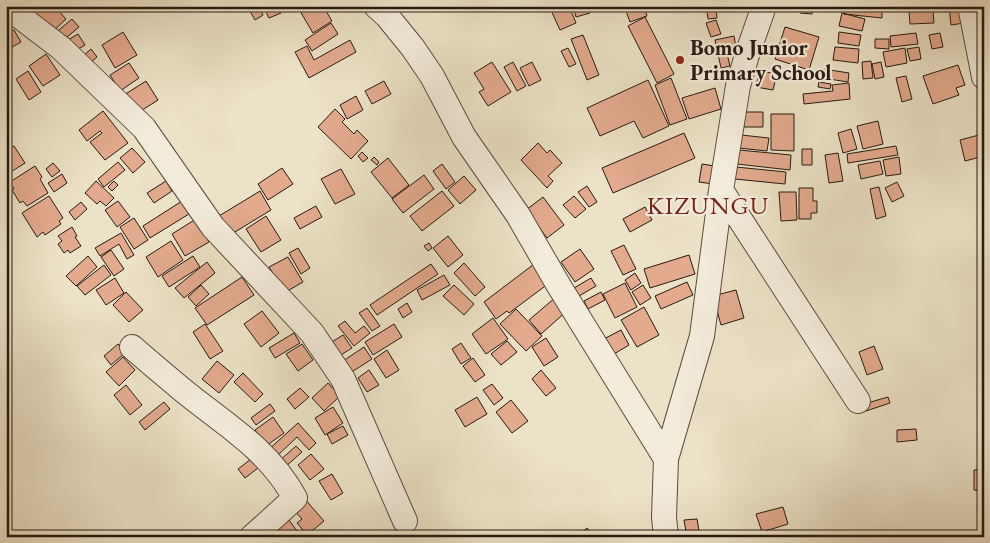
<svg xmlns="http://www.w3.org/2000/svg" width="990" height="543" font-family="'EB Garamond',serif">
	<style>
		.building { fill: #e3aa8e; stroke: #261a12 }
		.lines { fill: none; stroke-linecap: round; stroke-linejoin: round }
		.minor-casing { stroke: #584c3f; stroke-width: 26 }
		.minor { stroke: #f3ecdb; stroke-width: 24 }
		.poi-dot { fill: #8f2418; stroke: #f3ecdb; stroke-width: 2 }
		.labels { text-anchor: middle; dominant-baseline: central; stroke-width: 4.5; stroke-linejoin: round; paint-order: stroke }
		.poi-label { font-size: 22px; font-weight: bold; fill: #261a12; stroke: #f3ecdb; text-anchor: start }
		.quarter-label { font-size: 25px; letter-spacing: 1px; fill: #7a1f14; stroke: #f3ecdb }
	</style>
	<rect width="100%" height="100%" fill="#ece2c7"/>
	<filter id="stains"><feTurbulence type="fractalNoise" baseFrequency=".004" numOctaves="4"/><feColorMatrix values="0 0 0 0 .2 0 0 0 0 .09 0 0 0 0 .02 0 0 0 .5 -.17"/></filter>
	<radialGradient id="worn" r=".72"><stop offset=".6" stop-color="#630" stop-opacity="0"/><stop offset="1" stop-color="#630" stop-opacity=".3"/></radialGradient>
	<path class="building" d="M35,6h19l12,13 -17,16 -21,-22z
		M247,6h11l5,9 -8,5z
		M273,6h5l3,7 -12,5 -4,-8z
		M297,6h26l9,15 -19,12z
		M554,6h15l7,17 -16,7 -10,-22z
		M573,6h16l1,7 -14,4z
		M624,6h20l3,10 -17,6z
		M706,6h10l1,12 -9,1z
		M723,6h24v4z
		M801,6h12l-1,8 -12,-1z
		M845,6l37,2v10l-38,-4z
		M961,6l3,17 -13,2 -2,-18z
		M933,10l1,13 -24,1 -1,-13z
		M842,13l23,6 -3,12 -23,-5z
		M645,17l29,57 -17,9 -29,-57z
		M72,19l7,8 -19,16 -7,-8z
		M716,20l5,14 -10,3 -5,-14z
		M331,23l7,11 -26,17 -7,-11z
		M785,27l34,10 -10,33 -34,-11z
		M14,30l7,12 -9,5 -6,-10v-3z
		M123,32l14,23 -22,13 -13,-23z
		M839,32l22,3 -2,11 -21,-3z
		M916,33l2,11 -27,3 -1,-11z
		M940,33l3,14 -11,2 -3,-14z
		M78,34l7,11 -15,9 -7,-11z
		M583,35l16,40 -12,5 -16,-41z
		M734,36l2,11 -10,2 4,17 -9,2 -6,-28z
		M875,39h14v10l-14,-1z
		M350,40l6,12 -47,26 -14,-26 12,-6 7,14z
		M835,47l24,2 -1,14 -25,-3z
		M919,47l2,12 -11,2 -3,-12z
		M568,48l8,16 -7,3 -8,-16z
		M905,48l2,15 -21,4 -3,-15z
		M91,49l6,8 -7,6 -7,-7z
		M46,54l14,21 -17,11 -14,-20z
		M871,61l2,17 -10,1 -1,-17z
		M492,62l19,30 -23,14 -9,-14 5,-3 -10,-16z
		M513,62l13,24 -9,5 -13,-24z
		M532,62l9,18 -12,6 -9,-18z
		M881,62l3,15 -9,2 -3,-15z
		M129,63l10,15 -19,13 -10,-16z
		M958,65l7,20 -9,3 3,7 -26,9 -10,-28z
		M824,69l25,4 -1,9 -25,-4z
		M28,71l13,21 -12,8 -13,-21z
		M759,71l18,3 -4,16 -17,-3z
		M906,76l6,23 -10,3 -6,-24z
		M671,78l16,41 -17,6 -15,-40z
		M648,80l21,46 -26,12 -9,-17 -34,15 -13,-28z
		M146,81l12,19 -22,14 -12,-19z
		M384,81l7,13 -19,10 -7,-13z
		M819,82l12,2 -1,5 -12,-2z
		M849,83l1,16 -46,5 -1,-10 30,-3 -1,-6z
		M715,88l6,21 -32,10 -7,-21z
		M356,96l7,14 -16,9 -7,-14z
		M335,109l10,10 -3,3 12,12 3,-4 11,11 -17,18 -33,-32z
		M103,111l25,32 -23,17 -15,-18 12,-9 -2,-2 -13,10 -8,-11z
		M744,112h19v15h-19z
		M771,114h23v37l-23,-1z
		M878,121l5,23 -20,5 -6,-23z
		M851,129l6,20 -14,4 -5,-20z
		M684,133l11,25 -82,35 -11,-25z
		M741,135l28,3 -2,13 -28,-3z
		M979,135l5,21 -19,5 -5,-21z
		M538,143l9,10 3,-3 12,13 -14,13 5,5 -6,7 -26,-28z
		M14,146l11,17 -19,12v-24z
		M896,146l2,9 -50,8 -1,-9z
		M132,148l13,14 -12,11 -13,-15z
		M802,149h10v16h-10z
		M739,150l52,5 -1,15 -53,-6z
		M362,152l6,6 -5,4 -5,-6z
		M838,153l5,28 -14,2 -4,-28z
		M374,157l5,5 -2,3 -6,-5z
		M899,157l2,17 -15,2 -3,-16z
		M388,158l21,27 -17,13 -21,-26z
		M880,161l3,13 -22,5 -3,-14z
		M118,162l7,8 -21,17 -6,-8z
		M53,163l7,8 -8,6 -6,-8z
		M442,164l13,18 -9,7 -13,-18z
		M702,164l13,2 -2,18 -14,-2z
		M35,166l7,11 -2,2 8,14 -21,13 -4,-5 -3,2 -8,-13 2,-1 -4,-7z
		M736,167l50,5 -1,12 -50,-5z
		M282,168l11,16 -25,16 -10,-16z
		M341,169l14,25 -20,10 -14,-25z
		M62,174l5,9 -13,9 -6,-9z
		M424,175l10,14 -31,24 -11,-14z
		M464,176l12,14 -16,14 -12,-14z
		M96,181l18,17 -8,8 -6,-5 -3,3 -12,-11z
		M114,181l4,4 -6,6 -4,-4z
		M166,181l6,10 -18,12 -7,-10z
		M897,182l7,14 -12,6 -7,-14z
		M587,186l10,16 -8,5 -11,-15z
		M879,187l7,29 -10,3 -6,-30z
		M799,188h14v13h4v12h-6v6h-12z
		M260,191l11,19 -41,25 -11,-19z
		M442,191l12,15 -32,25 -12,-15z
		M779,192h17l1,28 -16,1z
		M49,196l14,22 -4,3 2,3 -16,11 -2,-3 -6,5 -15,-24z
		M574,196l12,13 -11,9 -12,-13z
		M543,197l21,28 -17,13 -21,-28z
		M118,201l12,16 -13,10 -12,-17z
		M182,201l7,13 -39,24 -7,-12z
		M81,202l6,7 -12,11 -6,-8z
		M316,206l6,11 -22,12 -6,-11z
		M645,207l7,13 -22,12 -7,-13z
		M266,216l15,24 -20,12 -15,-23z
		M134,218l14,22 -14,9 -14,-22z
		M196,219l13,23 -24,14 -13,-22z
		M72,227l5,9 -2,1 6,9 -11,7 -2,-3 -4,3 -6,-9 4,-3 -4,-5z
		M121,233l13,22 -7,4 -8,-15 -19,12 -5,-8z
		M448,236l15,19 -15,12 -15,-19z
		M171,241l12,19 -25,17 -12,-20z
		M429,243l3,5 -4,3 -4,-5z
		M624,245l12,24 -13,6 -12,-24z
		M298,248l12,20 -9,6 -12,-21z
		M580,249l14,20 -19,13 -14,-20z
		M111,250l13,19 -10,7 -13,-19z
		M689,255l6,19 -45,14 -6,-19z
		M88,256l9,11 -21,19 -10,-10z
		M193,256l7,11 -31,20 -7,-11z
		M288,257l15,25 -19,11 -15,-26z
		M538,261l14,20 -43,32 -2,-2 -11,8 -12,-17z
		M207,262l8,11 -31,25 -9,-10z
		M464,263l21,24 -10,9 -21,-23z
		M431,264l7,10 -61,41 -7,-10z
		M104,265l7,10 -26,20 -8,-9z
		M635,273l6,10 -10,7 -6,-10z
		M444,275l6,10 -28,15 -5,-10z
		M242,277l12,18 -47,30 -12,-17z
		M115,278l9,15 -18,12 -10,-15z
		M591,278l5,8 -17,10 -5,-8z
		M687,282l6,13 -32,14 -6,-13z
		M625,283l12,24 -22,11 -12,-24z
		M201,285l8,9 -13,12 -8,-9z
		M454,285l20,19 -10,11 -21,-19z
		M643,285l8,13 -11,7 -8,-13z
		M736,290l8,28 -23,7 -8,-29z
		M126,292l17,18 -14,12 -16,-17z
		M601,292l4,8 -17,9 -4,-8z
		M556,297l12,13 -27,24 -12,-14z
		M407,303l5,9 -9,6 -5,-9z
		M644,307l15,28 -22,12 -16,-27z
		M367,308l13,18 -8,5 -13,-18z
		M516,309l26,27 -16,15 -26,-27z
		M262,311l17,22 -18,14 -17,-23z
		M493,318l15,21 -22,15 -14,-20z
		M345,321l10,12 9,-7 6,7 -16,13 -16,-20z
		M205,324l18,27 -13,8 -17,-27z
		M394,324l8,13 -29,18 -8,-13z
		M621,330l8,15 -20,12 -9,-16z
		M294,333l6,10 -25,15 -6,-10z
		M343,335l9,13 -16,10 -9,-13z
		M546,338l12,19 -14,9 -12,-19z
		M507,341l10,11 -16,13 -10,-11z
		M461,343l10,15 -10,6 -9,-15z
		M118,344l7,9 -14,12 -7,-9z
		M302,344l11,16 -15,11 -12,-17z
		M874,346l9,23 -16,6 -8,-23z
		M364,347l8,12 -25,16 -7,-12z
		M387,350l12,20 -13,8 -12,-19z
		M123,357l12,13 -16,16 -13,-14z
		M473,358l12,17 -10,7 -12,-16z
		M217,361l17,14 -15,18 -17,-14z
		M369,370l10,15 -12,7 -9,-14z
		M541,370l15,18 -10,8 -14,-17z
		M243,373l20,21 -8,8 -21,-20z
		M328,383l12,13 -16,15 -12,-13z
		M492,384l11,14 -9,7 -11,-15z
		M126,385l16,20 -12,10 -16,-20z
		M300,388l9,9 -14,12 -8,-10z
		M477,397l10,17 -22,13 -10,-17z
		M888,397l2,6 -24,8 -2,-7z
		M511,400l17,21 -16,12 -16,-21z
		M164,402l6,7 -25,21 -6,-8z
		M270,404l5,7 -19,14 -5,-7z
		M333,407l10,16 -18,12 -10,-17z
		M273,417l11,16 -18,13 -11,-16z
		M298,423l18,20 -7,7 -12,-13 -22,21 -7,-8z
		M343,426l5,9 -16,9 -5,-10z
		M916,429l1,11 -20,2v-12z
		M296,446l6,6 -18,16 -6,-6z
		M311,454l13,15 -14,11 -12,-15z
		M255,456l7,9 -17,13 -7,-9z
		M974,470h10v21l-10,-1z
		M332,474l11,19 -12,7 -12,-19z
		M304,498l20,23 -17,14 -10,-12 5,-4 -10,-11z
		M783,507l5,17 -26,8 -6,-18z
		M286,516l11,15 -9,6h-32z
		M697,519l3,18h-13l-3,-17z
		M587,528l7,9h-18z
		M891,532l2,5h-13z"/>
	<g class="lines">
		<defs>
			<path id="minor" d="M6,6l55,42 83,80 69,99 99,106 31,46 62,142
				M376,6l11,10 26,32 19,28 32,61 54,78 41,71 107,173
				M970,6l14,71
				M721,190l137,211
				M132,347c17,15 35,30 53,45 42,34 83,57 110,106l-43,39
				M666,537l-2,-20 2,-58 36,-123 19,-146 17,-104 9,-31 17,-49"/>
		</defs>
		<use href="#minor" class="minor-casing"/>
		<use href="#minor" class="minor"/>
	</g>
	<circle class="poi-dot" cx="680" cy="60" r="5"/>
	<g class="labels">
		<g class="poi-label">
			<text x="690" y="47">Bomo Junior<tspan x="690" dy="25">Primary School</tspan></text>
		</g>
		<g class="quarter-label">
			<text x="708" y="205">KIZUNGU</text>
		</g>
	</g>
	<rect width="990" height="543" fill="none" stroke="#ece2c7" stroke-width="25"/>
	<rect x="8" y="8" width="975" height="528" fill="none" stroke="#261a12" stroke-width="2.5"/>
	<rect x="12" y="12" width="965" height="518" fill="none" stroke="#261a12"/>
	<rect width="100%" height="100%" filter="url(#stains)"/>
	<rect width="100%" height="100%" fill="url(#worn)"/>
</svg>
